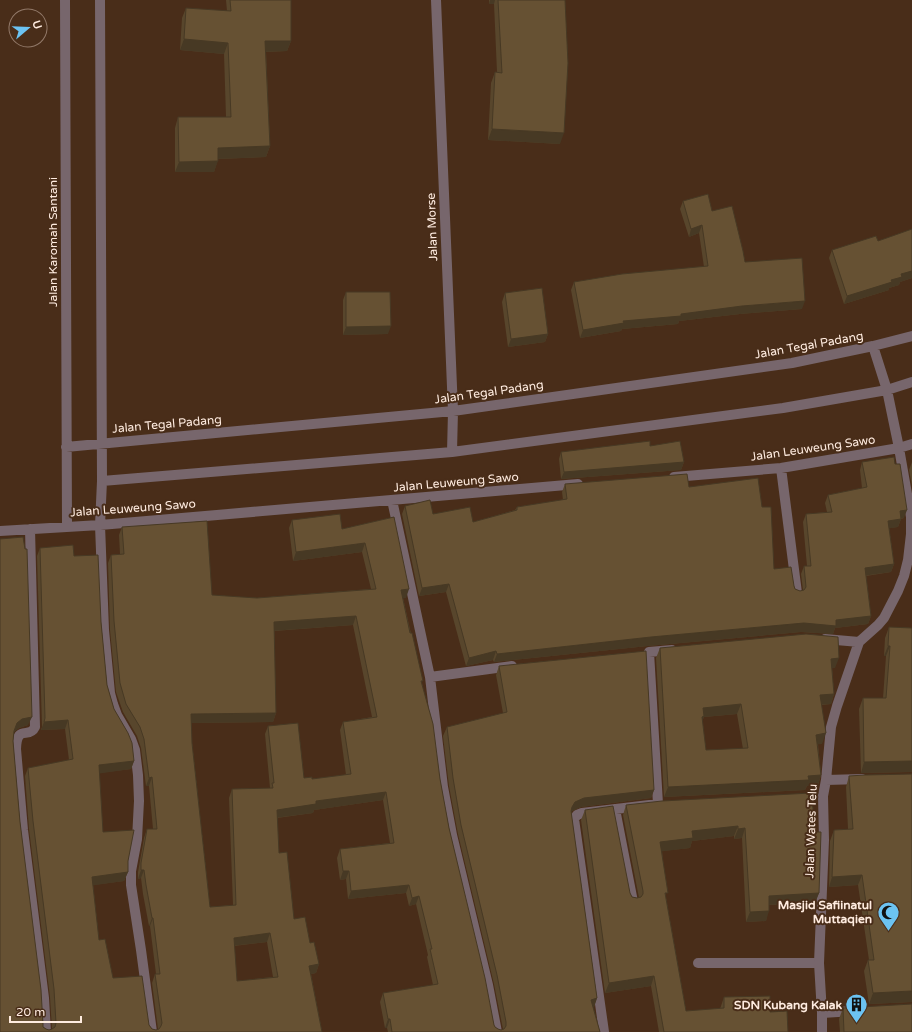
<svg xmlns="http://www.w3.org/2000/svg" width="912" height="1032" font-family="'Varela Round',sans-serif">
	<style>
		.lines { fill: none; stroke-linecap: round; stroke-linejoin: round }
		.lane { stroke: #77666c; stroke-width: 10 }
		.street { stroke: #77666c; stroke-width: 10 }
		.wall { fill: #58462c; fill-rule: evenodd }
		.shaded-wall { fill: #473924 }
		.building { fill: #665133; stroke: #473924; fill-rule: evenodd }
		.labels { text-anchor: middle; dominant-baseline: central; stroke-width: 4; stroke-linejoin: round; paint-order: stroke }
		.street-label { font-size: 12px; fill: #ffece0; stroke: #492d19 }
		.poi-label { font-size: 12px; font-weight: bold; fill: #ffece0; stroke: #492d19; text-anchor: end }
	</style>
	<rect width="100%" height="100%" fill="#492d19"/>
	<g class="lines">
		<path class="lane" d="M698,963h121"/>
		<path class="street" d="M65,0l2,526
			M100,0l2,481 -2,44 4,105 6,63 3,11 4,11 14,24 4,11 3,25 1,26 -2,38 -6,32v14l10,65 11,82
			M436,0l17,411 -1,41
			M66,447l387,-36 339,-48 81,-17 39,-10
			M781,468l16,125
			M674,477l107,-9 118,-20 13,-4
			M102,481l350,-29 331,-44 104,-18 25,-8
			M392,500l38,177 82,-11
			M30,529l5,198c-6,13 -18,-4 -19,22l7,81 21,168 2,34
			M0,531l100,-6 478,-41
			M825,639l34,3
			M430,677l13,110 9,48 36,150 9,47
			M826,780l36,-1
			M615,809l18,93
			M822,1013l32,-2
			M604,1032l-30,-213 3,-4 5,-2 76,-9 -9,-152 23,-2
			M822,1032v-19l-3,-50 5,-123 -1,-44 3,-16 5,-53 6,-21 22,-64 19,-17 6,-7 14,-27 6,-15 4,-16 3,-26v-17l-12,-69 -12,-58 -14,-44"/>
	</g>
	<path class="wall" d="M226,0h65v41l-4,10 -21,1 4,94 -4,11 -48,2 -4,13h-39v-44l3,-11h48l-2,-63 -44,-4 2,-32 4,-10 41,3z
		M489,0h76l-5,144 -72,-4 3,-57 4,-11h2l-3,-68h-5z
		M683,201l29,10 33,51 57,47 -62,5 -61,7 -1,3 -56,5 -1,2 -41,7 -9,-48 3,-8 130,-15 -5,-34 -10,4 -9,-28z
		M878,241l34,37 -12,4 -1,3 -10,3v2l-45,14 -15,-46 3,-8z
		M346,292l42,42 -45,1v-35z
		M505,293l43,41 -3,8 -37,5 -6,-45z
		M650,446l34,16 -3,8 -120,9 -2,-20 2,-7z
		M862,462l42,56 -3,1 -3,8 -9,1 5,36 -3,8 -25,4 5,40 -3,8 -33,4 -2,6 -32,-2 -153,14 -154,16 -1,-2 -27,6 -20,-74 -27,4 -17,-82 3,-8 28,8 40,8 42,-12 2,-3 46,-7 -1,-8 3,-8 124,3 73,20 12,62 20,17 1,3 5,2 3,-1 -2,-16 3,-8h3l-4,-44 3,-8 21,-2 -2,-9 3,-8 34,-7 -2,-18z
		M912,462v23l-3,-15z
		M394,517l12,81h-3l19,85 27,145 45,197 1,2 3,2 3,1 2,-1 -9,-45 -36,-150 -9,-48 -6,-50 4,-9 56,-14 -7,-38 3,-9 155,124 -3,8 -70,9 -9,4 -1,1 26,186 -3,9h-1l7,25h-212l-1,-4h-2l-5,-26 3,-9 50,-8 -6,-28 1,-2 -12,-51 -7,2 -3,-13 -58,6 -2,-20 -6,1 -3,-22 3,-9 50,-6 -7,-43 -69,10 -1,3 -36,5 2,35 15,66 16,24 9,21 -3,9 -5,1 11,58h-322v-493l28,186 -9,3 -5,4 -1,9 7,81 23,202v3l3,2 3,1 3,-1 -2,-32 -21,-168 -4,-53 3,-8 41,-8 -4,-31 -24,1 1,-3 -5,-171 3,-8 34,8 27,66 6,63 7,24 20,52 -3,8 -32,4 4,59 25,29v11l-4,9 -31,4 6,55 14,38 39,51 4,1 2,-1 -6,-46 3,-9h1l-6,-48h-1l-6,-32 -2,-16 -3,1v-7l6,-34 3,-9h6l-4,-43h-3l-5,-38 -4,-12 -14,-24 -7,-20 -6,-62 -2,-67 3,-8 9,-1 -1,-19 3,-8 90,68 45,3 114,-9 -9,-37 -69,9 -4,-33 3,-8 50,9zM353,625l19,92 -29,5 -3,8 6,45 -34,4 -8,-1 -36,-52 -3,8 5,54 -38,1 -3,9 4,107 -23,2 -18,-164 -1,-20 82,-1 3,-9 -2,-82zM267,942l6,35 -36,4 -3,-35z
		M889,627l23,1v144l-51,1 -2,-64 4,-11h20l3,-42h-2l1,-18z
		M660,648l175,20h-3l2,26 -3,10 -9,1v39h-4l3,31 -3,10 -11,1 -2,4 -141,7 -8,-139zM737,714l6,35 -37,1 -4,-29 2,-4z
		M849,776l63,226 -43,2 -5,-33 4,-11h1l-11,-75 -29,2 1,-46 4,-11 14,-1 -2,-42z
		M811,793l8,100 -4,10 -46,2 -3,16 -20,1 -4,-84 -8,1v-3l-42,5 -2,7 -28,3 4,47 20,113 34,-2 4,-12 46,15 18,20h-129l-8,-46 -46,7 -24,-173 4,-10 47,87 5,1h2l-16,-83 3,-10z
		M843,1008l69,24h-72l-1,-13z"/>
	<path class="shaded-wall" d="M490,0h5l-1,4h-5z
		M184,39l44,4 -4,11 -44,-4z
		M265,41h26l-4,10 -26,1z
		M492,129l72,4 -4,11 -72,-4z
		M270,146l-4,11 -52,2 4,-11z
		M218,161l-4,11h-39l4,-10z
		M702,225l-3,8 -10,4 2,-8z
		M912,271v7l-12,4 -1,3 -10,3v2l-45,14 3,-8 44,-16 10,-6z
		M805,301l-3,8 -62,5 -61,7 -1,3 -56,5 -1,2 -41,7 3,-8 40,-9 119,-15z
		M391,326l-3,8 -45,1 3,-8z
		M548,334l-3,8 -37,5 3,-8z
		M684,462l-3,8 -120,9 3,-7z
		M907,510l-3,8 -7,1 3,-8z
		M901,519l-3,8 -13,2 3,-8z
		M365,543l-3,9 -69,9 3,-9z
		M894,564l-3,8 -29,4 3,-8z
		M449,584l-3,8 -27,4 3,-8z
		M409,589l-3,9 -8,1 3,-9z
		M356,616l-3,9 -82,6 3,-9z
		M871,616l-3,8 -33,4 -2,6 -32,-2 -153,14 -154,16 3,-8 154,-17z
		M888,646h2l-4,10h-2z
		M496,651l-3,9 -27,6 3,-8z
		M839,658l-4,10 -8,1 4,-10z
		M834,694l-3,10 -15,1 4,-10z
		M741,704l-4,10 -33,3 -4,9 3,-18z
		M276,713l-3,9 -85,1 3,-9z
		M32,717l-4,8 -9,3 -5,4 3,-9 5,-4z
		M68,720l-3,9 -24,1 3,-8z
		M826,733l-4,11 -9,1 3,-10z
		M134,761l-3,8 -35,5 3,-9z
		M912,761v11l-51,1 3,-11z
		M821,775l-3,10 -11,1 -2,4 -141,7 4,-10 140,-11z
		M152,777l-3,9h-3l3,-8z
		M654,790l-3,8 -70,9 -9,4 -3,4 3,-8 3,-5 9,-4z
		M386,792l-3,8 -69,10 -1,3 -39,5 3,-8 39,-9z
		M738,826l-4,10 -42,5 -2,7 -33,4 3,-10 32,-11z
		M745,828l-3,10 -8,1 4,-10z
		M141,870h3l-3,8 -3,1z
		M343,871h6l-3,8 -6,1z
		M128,872l-4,9 -35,5 3,-9z
		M862,875l-4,10 -29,2 3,-10z
		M409,885l-3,8 -58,6 3,-8z
		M819,893l-4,10 -50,2 4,-9z
		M419,896l-3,8 -7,2 3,-8z
		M769,911l-3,10 -20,1 4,-10z
		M152,918h1l-3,8h-1z
		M270,933l-3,9 -37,4 4,-8z
		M319,964l-3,9 -10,2 3,-9z
		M654,976l-3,10 -46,7 4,-10z
		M912,991v11l-43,2 4,-11z
		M597,998l-3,9 -6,1 3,-8z
		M388,1019h2l-3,9h-2z"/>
	<path class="building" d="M230,0h61v41h-26l5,105 -52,2v13l-39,1 -1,-45h53l-3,-74 -44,-4 2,-31 45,3z
		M498,0h67l3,63 -4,70 -72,-4 3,-57 7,1z
		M708,194l4,17 20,-5 11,45 2,11 57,-4 3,43 -63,5 -61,8v2l-58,5 1,2 -41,7 -9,-48 48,-8 86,-8 -6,-41 -11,4 -8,-28z
		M912,229v42l-11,3 1,3 -11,3 1,2 -45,14 -15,-46 44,-14 2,5z
		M542,288l6,46 -37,5 -6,-46z
		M346,292h44l1,34 -45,1z
		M650,441v5l30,-5 4,21 -120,10 -3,-20z
		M894,457l1,7h5l7,46 -7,1 1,8 -13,2 6,43 -29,4 6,48 -35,4v6l-32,-3 -153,14 -154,17 -1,-3 -27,7 -20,-74 -27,4 -17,-82 25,-6 3,14 37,-7 3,15 44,-12v-3l50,-8 -2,-15 122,-10 2,13 69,-9 4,29h9l3,62 17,-2 3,19 1,3 5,2 4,-1 2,-3 -2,-21h7l-5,-52 26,-2 -4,-17 39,-8 -5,-25z
		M340,514l2,15 52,-12 15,72 -8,1 9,43h2l11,48h-2l12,43 7,55 9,49 36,150 9,47 1,2 3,2 3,1 3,-1 2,-3v-4l-9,-47 -36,-150 -8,-47 -6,-51 60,-15 -8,-46 147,-15 8,139 -70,8 -9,4 -3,5 -1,4 26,187 -6,2 9,32h-208l-2,-13h-2l-5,-26 55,-9 -8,-35h2l-13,-53 -7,2 -3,-13 -58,6 -2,-20h-6l-3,-22 54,-6 -8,-51 -70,9v3l-39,6 2,43 8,-1 7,67 11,-2 5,26 4,-1 5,22 -10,2 13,66h-322v-493l23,-2 2,12h2l5,168 -10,2 -5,4 -3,8 -1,10 7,81 21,168 2,34v3l3,2 3,1 3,-1 3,-2 1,-4 -2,-34 -21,-168 -5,-53 45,-9 -5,-39 -24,2 1,-4 -5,-170 33,-3 1,11 24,-1 3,67 6,63 7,24 14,24 4,10 2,18 -35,4 4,67 31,-2 -6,31v11l-36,5 7,63 6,-1 8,39 29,-2 7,49 3,4 4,1 3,-1 2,-3 1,-3 -7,-49h5l-7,-56h-1l-6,-33 -2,-15h-3v-7l6,-34h10l-5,-52 -3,1 -5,-39 -4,-12 -14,-23 -6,-21 -6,-62 -3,-66 13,-1 -2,-27 85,-6 5,74 45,3 119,-9 -11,-46 -69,9 -4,-32zM356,616l21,101 -34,5 8,52 -39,5v-2l-8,1 -6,-55 -30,3 6,57h-2l1,5 -41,1 4,116 -26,2 -18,-164 -1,-29 85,-1 -2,-91zM270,933l8,44 -41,4 -3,-43z
		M889,627l23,1v133l-48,1 -1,-64h23l4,-52h-2z
		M806,634l32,3 1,21 -8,1 3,35 -14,1 6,38 -10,2 5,40 -13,1 1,4 -141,7 -8,-139zM741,704l7,44 -42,2 -4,-33 2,-1 -1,-8z
		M912,774v217l-39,2 -5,-33h6l-12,-85 -30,2 2,-47 19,-1 -4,-53 16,-1z
		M811,793l5,39h5l-2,61 -50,3v15l-19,1 -5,-84 -7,1v-3l-46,5 1,7 -33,4 8,51h-3l21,118 38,-3v-11l46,-1v16l17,-1 1,21h-124l-10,-56 -45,7 -24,-173 28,-4 17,87 2,4 5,1 4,-1 2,-3v-3l-17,-86 36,-4z
		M912,1004v28h-68l-1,-24z"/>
	<defs>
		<symbol id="mosque-pin" viewBox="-11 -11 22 30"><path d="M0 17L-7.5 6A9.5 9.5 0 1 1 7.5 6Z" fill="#6cc3f2" stroke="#492d19"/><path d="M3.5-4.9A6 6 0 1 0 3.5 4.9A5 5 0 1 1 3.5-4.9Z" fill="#111"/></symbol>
		<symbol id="building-pin" viewBox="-11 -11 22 30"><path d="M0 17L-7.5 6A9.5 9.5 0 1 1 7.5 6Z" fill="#6cc3f2" stroke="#492d19"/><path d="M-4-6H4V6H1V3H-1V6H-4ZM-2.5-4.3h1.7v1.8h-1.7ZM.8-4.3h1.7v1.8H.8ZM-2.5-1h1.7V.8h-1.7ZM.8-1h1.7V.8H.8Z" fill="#111"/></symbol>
	</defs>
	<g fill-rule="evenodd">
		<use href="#mosque-pin" x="876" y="900" width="25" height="34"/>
		<use href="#building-pin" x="844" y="992" width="25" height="34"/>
	</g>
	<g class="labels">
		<g class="street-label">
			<text transform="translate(432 227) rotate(-92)">Jalan Morse</text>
			<text transform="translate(53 242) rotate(-90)">Jalan Karomah Santani</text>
			<text transform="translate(809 345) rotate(-10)">Jalan Tegal Padang</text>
			<text transform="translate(489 392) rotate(-8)">Jalan Tegal Padang</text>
			<text transform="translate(167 424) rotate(-5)">Jalan Tegal Padang</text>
			<text transform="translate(813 448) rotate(-8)">Jalan Leuweung Sawo</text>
			<text transform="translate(456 482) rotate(-5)">Jalan Leuweung Sawo</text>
			<text transform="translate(133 508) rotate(-4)">Jalan Leuweung Sawo</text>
			<text transform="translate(811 831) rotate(-88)">Jalan Wates Telu</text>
		</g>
		<g class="poi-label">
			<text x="872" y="905">Masjid Safiinatul<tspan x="872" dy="14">Muttaqien</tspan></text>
			<text x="842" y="1005">SDN Kubang Kalak</text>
		</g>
	</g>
	<g transform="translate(28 28) rotate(71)"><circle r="19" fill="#492d19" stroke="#927969"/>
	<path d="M0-3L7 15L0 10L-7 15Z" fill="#6cc3f2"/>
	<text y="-6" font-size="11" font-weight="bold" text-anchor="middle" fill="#ffece0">U</text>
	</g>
	<path d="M10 1016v6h71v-6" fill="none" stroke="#ffece0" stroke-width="2"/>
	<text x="16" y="1016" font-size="12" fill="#ffece0" stroke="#492d19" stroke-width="3" paint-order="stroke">20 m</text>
</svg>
